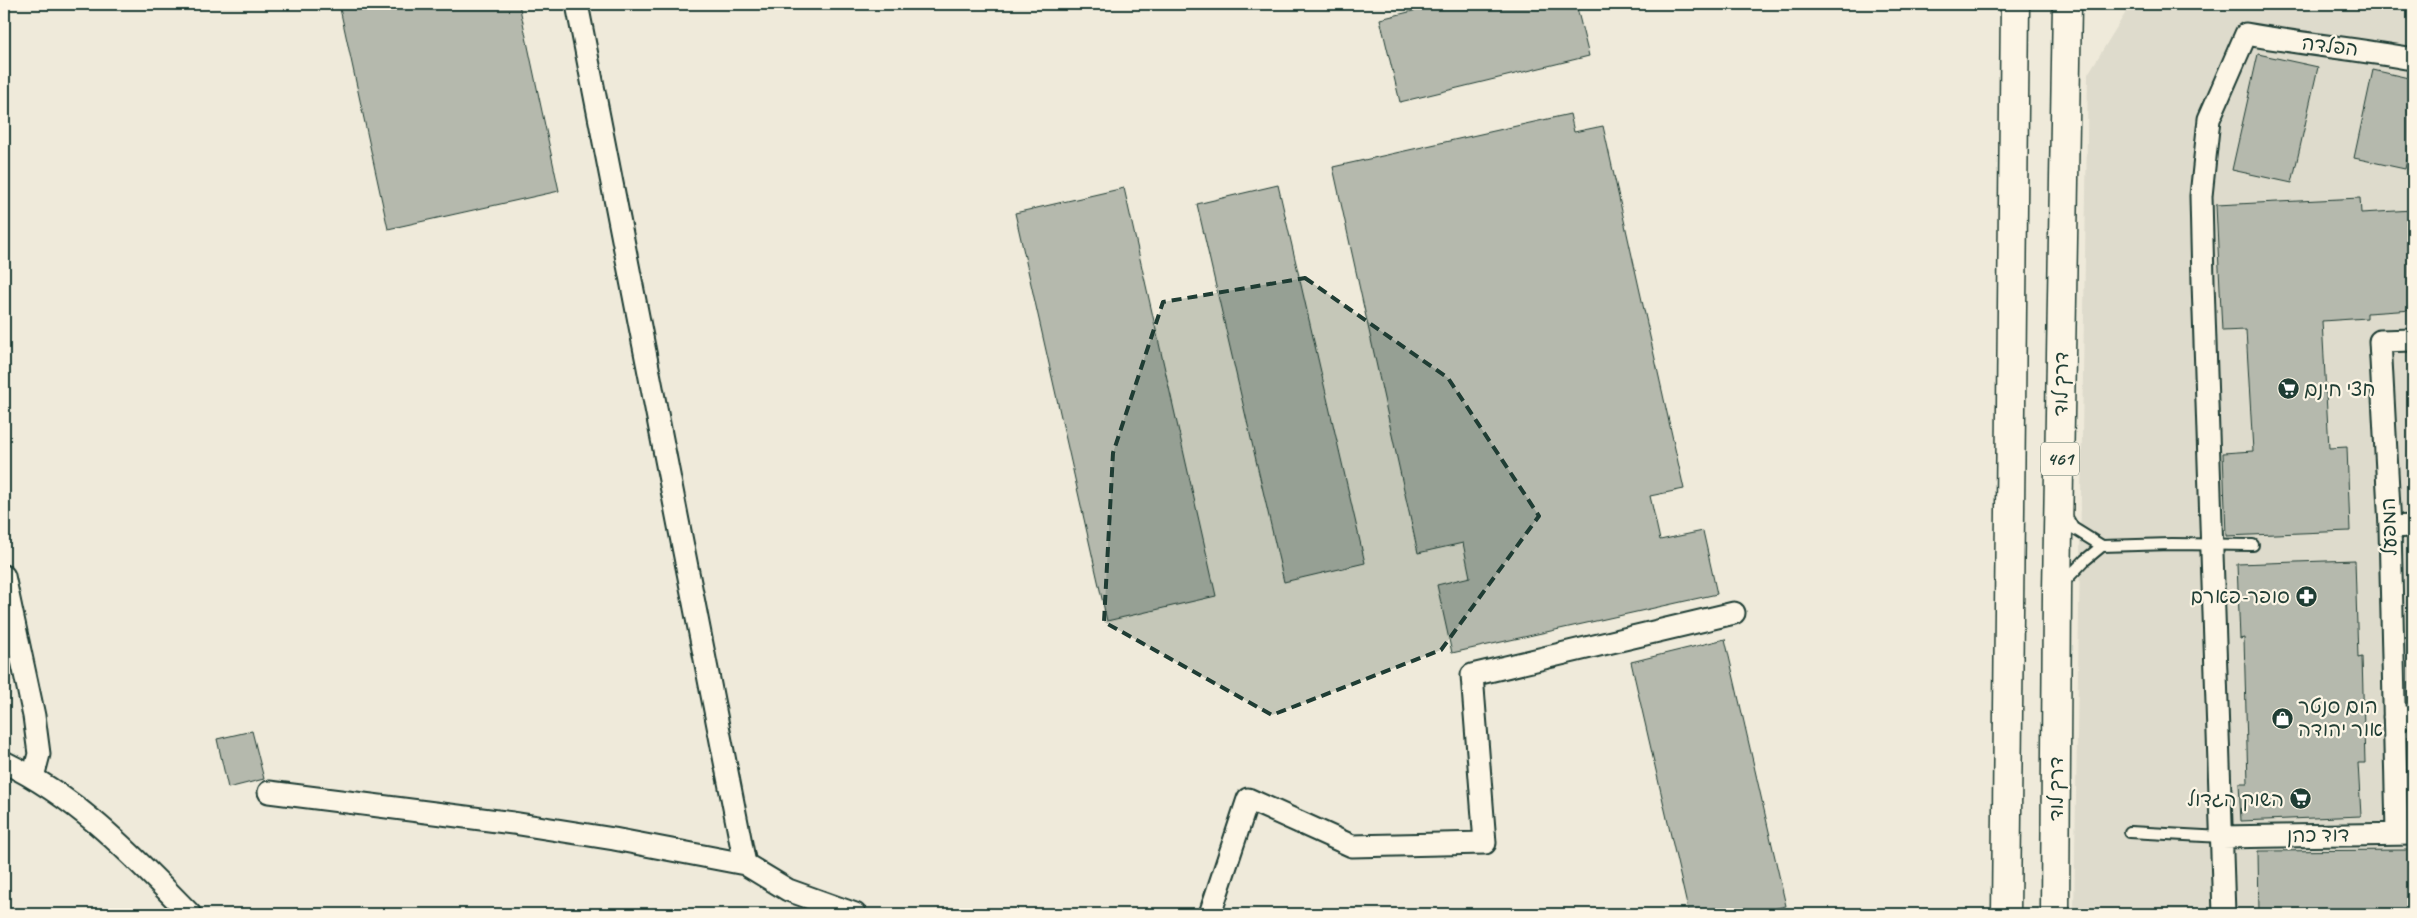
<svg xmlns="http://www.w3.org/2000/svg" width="2417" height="918" font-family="Caveat,'Playpen Sans Hebrew',sans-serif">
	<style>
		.built { fill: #dedbcc }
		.building { fill: #b5b9ad; stroke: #1f3d34 }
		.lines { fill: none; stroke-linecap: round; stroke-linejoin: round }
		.service-casing { stroke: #1f3d34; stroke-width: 14 }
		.minor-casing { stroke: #1f3d34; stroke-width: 25 }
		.primary-casing { stroke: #1f3d34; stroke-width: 31 }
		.service { stroke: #fcf5e5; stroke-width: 10 }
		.minor { stroke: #fcf5e5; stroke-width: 21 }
		.primary { stroke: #fcf5e5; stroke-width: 28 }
		.marked { fill: #1f3d34; fill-opacity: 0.2; stroke: #1f3d34; stroke-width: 4; stroke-dasharray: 10 6; stroke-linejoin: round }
		.labels { text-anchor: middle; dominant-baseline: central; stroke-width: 4.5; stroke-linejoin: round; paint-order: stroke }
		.shield { fill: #fcf5e5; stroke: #617469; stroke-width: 1 }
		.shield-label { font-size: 19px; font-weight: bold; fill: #1f3d34 }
		.street-label { font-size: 20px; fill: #1f3d34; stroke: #fcf5e5 }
		.poi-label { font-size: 20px; fill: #1f3d34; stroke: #fcf5e5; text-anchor: start }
	</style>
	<rect width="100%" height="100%" fill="#efeada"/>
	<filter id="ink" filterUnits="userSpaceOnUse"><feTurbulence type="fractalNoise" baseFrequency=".02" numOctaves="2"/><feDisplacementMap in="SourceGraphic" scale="10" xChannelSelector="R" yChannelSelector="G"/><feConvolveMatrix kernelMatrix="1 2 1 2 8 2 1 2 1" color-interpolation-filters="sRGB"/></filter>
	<g filter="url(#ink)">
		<path class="built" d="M2131,4h282v910h-339l14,-840z"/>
		<path class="building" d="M339,4h180l40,187 -171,38z
			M1442,4h134l13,52 -189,46 -20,-83z
			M2258,54l60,13 -26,116 -60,-13z
			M2373,70l40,9v51l-8,39 -51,-11z
			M1570,114l4,18 29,-6 81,363 -34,7 10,44 43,-9 14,63 -265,59 -15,-68 33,-8 -7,-34 -45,10 -85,-386z
			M1278,185l87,378 -81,19 -87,-378z
			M1124,188l92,408 -109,25 -92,-408z
			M2360,198l1,15 52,-3v100l-46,3v5l-45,3 7,127 18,-1 3,84 -124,5 -3,-83 30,-2 -7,-121 -24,1 -6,-126z
			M2355,560l3,98 4,-1 3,106h-7l3,53 -120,5 -2,-38h9l-4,-145 -4,1 -3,-75z
			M1725,639l61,267 -36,8h-61l-58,-252z
			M252,731l12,48 -36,9 -11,-49z
			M2413,850v64h-154l-1,-63z"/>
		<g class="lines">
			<defs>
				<path id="service" d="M2065,514l8,14 29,18 70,-2 81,1
					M2063,583l22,-23 17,-14
					M2130,832l92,5"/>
				<path id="minor" d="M577,4l168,860
					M2390,527l23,-1
					M4,576l30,140 5,38 -6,23
					M2394,717h19
					M4,762c76,37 128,93 186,152
					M269,792l244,31 101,16 131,25 43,26 67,24
					M2397,833l-7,-306 -10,-186 33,-1
					M2222,837l191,-3
					M1210,914l38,-115 104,47 133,-3 -13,-168 262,-62
					M2224,914l-21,-632 -2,-86 8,-77 37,-85c56,10 111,15 167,25"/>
				<path id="primary" d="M2006,914l9,-910
					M2055,914l2,-323 10,-587"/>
			</defs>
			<use href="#service" class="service-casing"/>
			<use href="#minor" class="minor-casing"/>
			<use href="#primary" class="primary-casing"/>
			<use href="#service" class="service"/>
			<use href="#minor" class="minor"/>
			<use href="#primary" class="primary"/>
		</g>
	</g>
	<path class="marked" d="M1305,278l143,100 91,138 -98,134 -169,65 -168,-93 9,-169 50,-151z"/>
	<defs>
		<symbol id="supermarket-disc" viewBox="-11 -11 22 22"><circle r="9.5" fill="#1f3d34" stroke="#fcf5e5"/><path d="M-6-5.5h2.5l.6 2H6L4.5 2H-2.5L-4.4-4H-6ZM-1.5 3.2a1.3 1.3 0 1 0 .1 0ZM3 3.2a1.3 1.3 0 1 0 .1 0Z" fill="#fff"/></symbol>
		<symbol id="pharmacy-disc" viewBox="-11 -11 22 22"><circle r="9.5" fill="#1f3d34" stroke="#fcf5e5"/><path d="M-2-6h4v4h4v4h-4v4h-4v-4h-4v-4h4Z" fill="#fff"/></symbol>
		<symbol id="shop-disc" viewBox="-11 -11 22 22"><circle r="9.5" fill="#1f3d34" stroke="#fcf5e5"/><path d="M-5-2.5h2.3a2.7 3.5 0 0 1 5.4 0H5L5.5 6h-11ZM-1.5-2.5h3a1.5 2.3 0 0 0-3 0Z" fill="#fff"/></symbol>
	</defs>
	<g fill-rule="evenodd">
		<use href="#supermarket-disc" x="2276" y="376" width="25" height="25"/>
		<use href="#pharmacy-disc" x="2294" y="584" width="25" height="25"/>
		<use href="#shop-disc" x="2270" y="706" width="25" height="25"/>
		<use href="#supermarket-disc" x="2288" y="786" width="25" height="25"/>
	</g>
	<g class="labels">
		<rect class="shield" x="2041" y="442.5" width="38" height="33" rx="4"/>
		<g class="shield-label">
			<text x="2060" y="459">461</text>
		</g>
		<g class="street-label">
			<text transform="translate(2330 46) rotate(7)">הפלדה</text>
			<text transform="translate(2061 384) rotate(-89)">דרך לוד</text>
			<text transform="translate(2389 527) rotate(-92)">המפעל</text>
			<text transform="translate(2056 789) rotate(-90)">דרך לוד</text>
			<text transform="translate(2318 835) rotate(-1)">דוד כהן</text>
		</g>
		<g class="poi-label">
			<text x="2304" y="389">חצי חינם</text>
			<text x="2290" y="596" text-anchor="end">סופר-פארם</text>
			<text x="2298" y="706">הום סנטר<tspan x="2298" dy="23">אור יהודה</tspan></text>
			<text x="2284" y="799" text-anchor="end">השוק הגדול</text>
		</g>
	</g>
	<rect width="2417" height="918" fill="none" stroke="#fcf5e5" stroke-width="20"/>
	<rect x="10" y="10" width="2397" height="898" fill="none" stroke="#1f3d34" stroke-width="2" filter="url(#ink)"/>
</svg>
